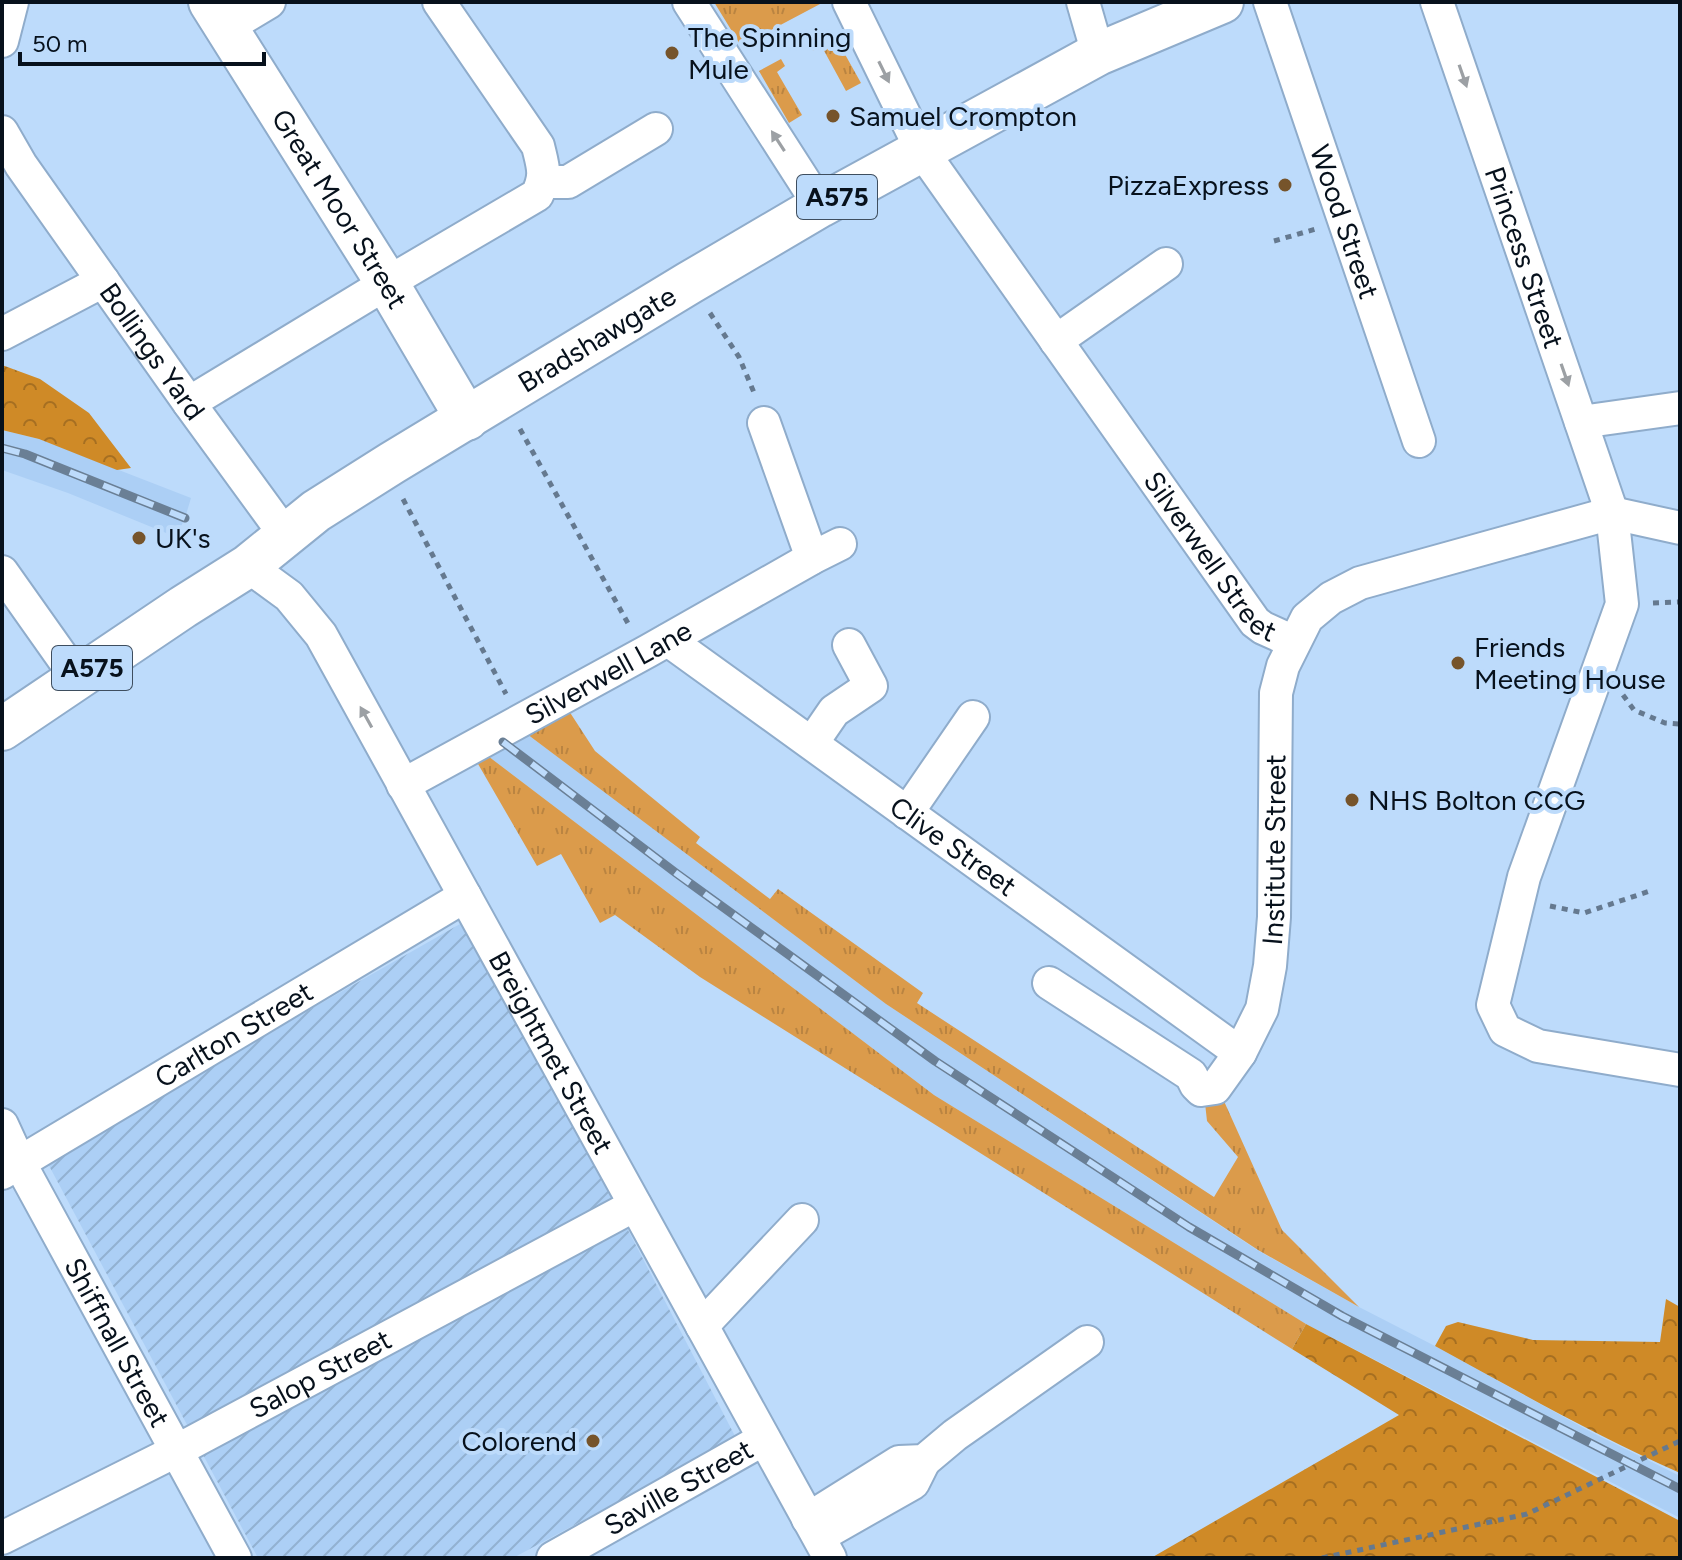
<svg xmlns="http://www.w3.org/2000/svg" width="1682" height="1560" font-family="Figtree,sans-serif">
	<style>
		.built { fill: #accff5 }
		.industrial { fill: url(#industrial-furrows) }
		.grass { fill: url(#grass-tufts) }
		.forest { fill: url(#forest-crowns) }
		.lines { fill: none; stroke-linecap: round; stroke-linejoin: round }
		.minor-casing { stroke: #8faccb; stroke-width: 36 }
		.major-casing { stroke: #8faccb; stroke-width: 46 }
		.path { stroke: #65798f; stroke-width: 5; stroke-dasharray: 6 6; stroke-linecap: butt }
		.minor { stroke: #fff; stroke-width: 32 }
		.major { stroke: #fff; stroke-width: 42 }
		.rail-casing { stroke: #6a7f95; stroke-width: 9 }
		.rail { stroke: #bddbfb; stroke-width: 6; stroke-dasharray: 18; stroke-linecap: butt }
		.oneway { fill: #9ca0a4 }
		.poi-dot { fill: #76542b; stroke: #bddbfb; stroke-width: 3 }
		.labels { text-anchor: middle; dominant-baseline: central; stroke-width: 8; stroke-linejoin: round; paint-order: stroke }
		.shield { fill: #bddbfb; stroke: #3e4e5f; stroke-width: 2 }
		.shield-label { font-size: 26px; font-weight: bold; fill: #07111c }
		.poi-label { font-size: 28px; fill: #07111c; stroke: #bddbfb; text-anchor: start }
		.street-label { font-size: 28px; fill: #07111c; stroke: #bddbfb }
	</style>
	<defs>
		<pattern id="industrial-furrows" width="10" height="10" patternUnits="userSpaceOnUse" patternTransform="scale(2)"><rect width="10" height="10" fill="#accff5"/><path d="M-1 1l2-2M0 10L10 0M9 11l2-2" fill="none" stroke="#92b1d1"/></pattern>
		<pattern id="grass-tufts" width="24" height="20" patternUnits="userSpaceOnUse" patternTransform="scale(2)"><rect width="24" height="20" fill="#db9b4b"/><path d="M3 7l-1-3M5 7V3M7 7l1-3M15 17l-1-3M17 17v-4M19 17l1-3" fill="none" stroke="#ba8441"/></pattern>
		<pattern id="forest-crowns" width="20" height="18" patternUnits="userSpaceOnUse" patternTransform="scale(2)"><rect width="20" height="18" fill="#cf8a27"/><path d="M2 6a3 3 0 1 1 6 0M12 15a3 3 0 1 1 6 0" fill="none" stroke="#a66f21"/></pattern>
	</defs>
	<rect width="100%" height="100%" fill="#bddbfb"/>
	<path class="built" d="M2,430l37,9 152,59 -6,20 -9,19 -108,-44 -66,-23z
		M523,731l363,273 371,246 102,57 76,39 156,86 89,44v42l-374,-194 -372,-229 -450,-342z"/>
	<path class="industrial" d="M467,920l269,518 -223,120h-255l-212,-398z"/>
	<path class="grass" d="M714,2h108v1l-81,43z
		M832,31l29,52 -15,8 -24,-44 -9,4 -4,-8z
		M781,59l4,7 -8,6 25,43 -13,8 -30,-52z
		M569,711l26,40 105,86 -4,6 74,56 8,-10 145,104 -6,10 297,194 24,-40 -31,-36 -2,-18 18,-4 59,131 77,77 -101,-57 -372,-246 -363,-273z
		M484,753l450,342 372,229 -14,25 -592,-372 -85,-62 -15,8 -39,-69 -24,12 -63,-109z"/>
	<path class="forest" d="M2,365l38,14 49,34 42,55 -14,2 -78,-31 -37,-9z
		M1666,1299l14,8v166c-84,-37 -164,-83 -245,-127l11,-20 12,-4 75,18 127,2z
		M1306,1324l374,197v37h-529l248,-143 -107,-66z"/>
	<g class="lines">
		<defs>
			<g id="minor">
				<path d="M689,2l131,204"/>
				<path id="s1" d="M849,2l73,149 333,471 8,6 31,14"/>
				<path d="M1083,2l15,52"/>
				<path id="s2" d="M1270,2l149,439"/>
				<path id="s3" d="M1437,2l175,511 10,91 -98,273 -31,128 12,25 33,16 142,24"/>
				<path d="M226,28l43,-26"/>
				<path d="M2,41l10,-39"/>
				<path id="s4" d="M2,132l19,33 168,238 97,133"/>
				<path d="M543,182h25l88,-53"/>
				<path d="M2,334l101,-53"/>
				<path d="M1056,341l110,-77"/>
				<path d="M189,403l198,-120 150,-88c10,-20 6,-28 1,-49l-99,-144"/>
				<path d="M1581,422l99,-14"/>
				<path d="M764,423l48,135"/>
				<path id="s5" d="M248,566l41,30 32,39 509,923"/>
				<path d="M2,572l75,106"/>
				<path id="s6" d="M668,640l572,413"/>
				<path d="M812,743l22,-32 37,-25 -22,-41"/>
				<path id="s7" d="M403,785l245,-134 164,-93 28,-14"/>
				<path d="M907,813l66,-96"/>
				<path id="s8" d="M1049,983l142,92 5,10 5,5 14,-2 25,-35 22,-44 8,-43 4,-49 2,-224 7,-27 24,-48 24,-20 29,-15 252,-70 68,15"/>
				<path id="s9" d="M2,1125l17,37 216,396"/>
				<path id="s10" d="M2,1173l463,-277"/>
				<path d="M702,1326l100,-106"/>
				<path d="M808,1519l91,-57 25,-1 31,-26 132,-93"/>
				<path d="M832,1529l81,-46 11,-22"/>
				<path id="s11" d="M2,1538l174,-87 459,-246"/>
				<path id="s12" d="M553,1558l211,-119"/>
			</g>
			<g id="major">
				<path id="s13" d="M210,2l177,281 80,136"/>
				<path id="s14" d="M2,729l181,-122 65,-41 68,-55 76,-48 297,-180 131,-77 278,-152 124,-52"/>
			</g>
		</defs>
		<use href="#minor" class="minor-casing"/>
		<use href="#major" class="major-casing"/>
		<path class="path" d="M1274,241l42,-12
			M710,313l29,44 16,38
			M520,429l110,198
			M403,499l103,195
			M1653,603l27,-1
			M1623,695l11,15 31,13 15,1
			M1550,906l34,7 69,-23
			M1322,1558l205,-44 153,-73"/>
		<use href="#minor" class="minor"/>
		<use href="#major" class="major"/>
		<defs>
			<path id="rail" d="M2,448l23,6 160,64
				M503,742l173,131 259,188 254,166 153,89 338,173"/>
		</defs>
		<use href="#rail" class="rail-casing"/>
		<use href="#rail" class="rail"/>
	</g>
	<defs><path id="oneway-solid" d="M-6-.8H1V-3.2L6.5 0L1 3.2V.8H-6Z" transform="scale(2)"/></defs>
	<g class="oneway">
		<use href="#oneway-solid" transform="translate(884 72) rotate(64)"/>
		<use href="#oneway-solid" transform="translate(1463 76) rotate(71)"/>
		<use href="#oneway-solid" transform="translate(778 141) rotate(-123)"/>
		<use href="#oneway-solid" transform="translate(1565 375) rotate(71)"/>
		<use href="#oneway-solid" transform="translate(366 717) rotate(-119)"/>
	</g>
	<g class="poi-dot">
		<circle cx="672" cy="53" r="8"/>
		<circle cx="833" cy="116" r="8"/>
		<circle cx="1285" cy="185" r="8"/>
		<circle cx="139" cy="538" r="8"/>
		<circle cx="1458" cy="663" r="8"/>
		<circle cx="1352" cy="800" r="8"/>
		<circle cx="593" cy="1441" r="8"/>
	</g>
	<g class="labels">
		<g class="shield">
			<rect x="797" y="175" width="80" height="44" rx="6"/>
			<rect x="52" y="646" width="80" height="44" rx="6"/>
		</g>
		<g class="shield-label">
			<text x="837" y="197">A575</text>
			<text x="92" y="668">A575</text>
		</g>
		<g class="poi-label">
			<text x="688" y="37">The Spinning<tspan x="688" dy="32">Mule</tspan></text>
			<text x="849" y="116">Samuel Crompton</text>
			<text x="1269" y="185" text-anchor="end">PizzaExpress</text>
			<text x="155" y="538">UK's</text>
			<text x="1474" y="647">Friends<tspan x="1474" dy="32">Meeting House</tspan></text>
			<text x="1368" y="800">NHS Bolton CCG</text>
			<text x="577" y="1441" text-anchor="end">Colorend</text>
		</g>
		<g class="street-label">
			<text stroke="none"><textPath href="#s13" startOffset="244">Great Moor Street</textPath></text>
			<text stroke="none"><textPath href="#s2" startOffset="232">Wood Street</textPath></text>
			<text stroke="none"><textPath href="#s3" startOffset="270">Princess Street</textPath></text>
			<text stroke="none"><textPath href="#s14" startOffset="712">Bradshawgate</textPath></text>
			<text stroke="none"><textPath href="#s4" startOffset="266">Bollings Yard</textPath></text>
			<text stroke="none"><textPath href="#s1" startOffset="664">Silverwell Street</textPath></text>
			<text stroke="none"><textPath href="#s7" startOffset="234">Silverwell Lane</textPath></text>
			<text stroke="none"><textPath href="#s6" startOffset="352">Clive Street</textPath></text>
			<text stroke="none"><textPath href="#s8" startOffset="454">Institute Street</textPath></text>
			<text stroke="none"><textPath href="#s10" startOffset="270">Carlton Street</textPath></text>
			<text stroke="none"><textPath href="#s5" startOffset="578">Breightmet Street</textPath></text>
			<text stroke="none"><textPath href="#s9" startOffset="246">Shiffnall Street</textPath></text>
			<text stroke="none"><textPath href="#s11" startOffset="358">Salop Street</textPath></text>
			<text stroke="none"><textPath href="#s12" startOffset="144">Saville Street</textPath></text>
		</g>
	</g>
	<rect width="1682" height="1560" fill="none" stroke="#07111c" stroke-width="8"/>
	<path d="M20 52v12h244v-12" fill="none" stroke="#07111c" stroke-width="4"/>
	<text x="32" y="52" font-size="24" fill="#07111c" stroke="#bddbfb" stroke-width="6" paint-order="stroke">50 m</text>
</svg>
